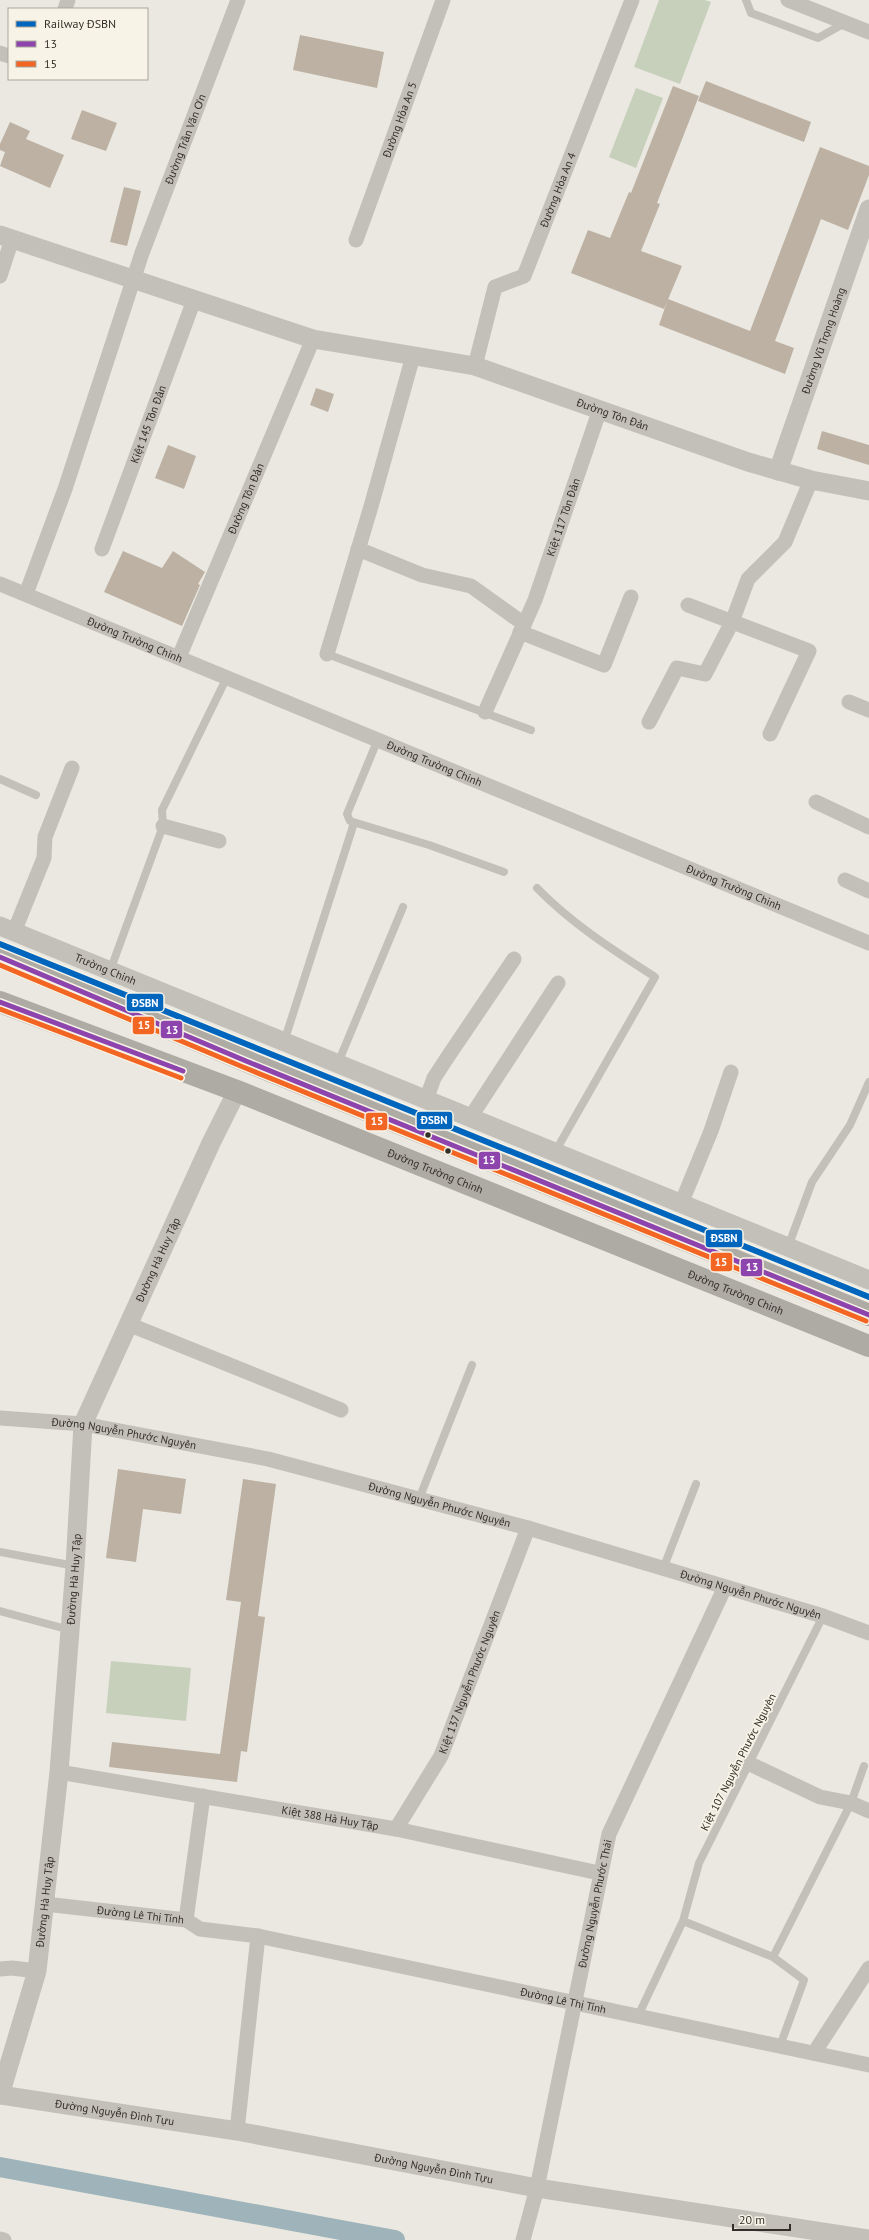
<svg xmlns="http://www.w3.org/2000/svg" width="869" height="2240" font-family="'PT Sans',sans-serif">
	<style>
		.green { fill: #c7d0bb }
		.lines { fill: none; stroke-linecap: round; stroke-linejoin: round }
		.canal { stroke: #9eb4ba; stroke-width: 20 }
		.building { fill: #bcb1a3 }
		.service { stroke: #c3c0b9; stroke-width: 8 }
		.minor { stroke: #c3c0b9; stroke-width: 15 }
		.tertiary { stroke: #c3c0b9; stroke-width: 19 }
		.trunk { stroke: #aeaaa4; stroke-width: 22 }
		.bus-1-casing { stroke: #f7f4e7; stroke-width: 8 }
		.bus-2-casing { stroke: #f7f4e7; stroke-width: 8 }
		.bus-1 { stroke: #8e44ad; stroke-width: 5 }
		.bus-2 { stroke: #f26522; stroke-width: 5 }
		.rail-1-casing { stroke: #f7f4e7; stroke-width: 9 }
		.rail-1 { stroke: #0065bd; stroke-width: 6 }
		.bus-dot { fill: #342e28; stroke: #f7f4e7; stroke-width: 1.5 }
		.labels { text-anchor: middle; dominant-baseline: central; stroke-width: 3.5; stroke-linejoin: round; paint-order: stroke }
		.street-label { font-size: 11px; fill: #342e28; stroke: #f7f4e7 }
		.line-badge { stroke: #f7f4e7; stroke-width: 1.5 }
		.badge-label { font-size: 11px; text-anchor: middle; font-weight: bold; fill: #fff }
	</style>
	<rect width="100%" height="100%" fill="#eae8e0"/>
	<path class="green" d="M659,0h46l6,2 -31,82 -46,-17z
		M636,88l27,10 -27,70 -27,-11z
		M111,1661l80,7 -5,53 -80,-8z"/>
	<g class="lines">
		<path class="canal" d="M0,2167l395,73"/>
	</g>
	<path class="building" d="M300,35l84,17 -7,36 -84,-18z
		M706,81l105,41 -7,20 -106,-41z
		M673,86l26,10 -42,107 3,1 -19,47 41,15 -18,43 -93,-36 17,-43 22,8 19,-46 2,1z
		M82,110l35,13 -11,28 -35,-12z
		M10,122l20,9 -4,8 38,16 -14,33 -50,-22 5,-14 -5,-2v-6z
		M820,147l49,19v9l-21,55 -27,-11 -46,122 19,7 -9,26 -126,-49 9,-26 82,32z
		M124,187l17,4 -14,55 -17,-4z
		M316,388l18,6 -6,18 -18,-7z
		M822,431l47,14v20l-52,-16z
		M168,445l28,11 -12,33 -29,-11z
		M123,551l39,17 11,-17 32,21 -7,12 2,1 -18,41 -78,-34z
		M118,1469l68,10 -5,35 -38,-5 -7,53 -30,-4z
		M243,1479l33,5 -18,132 7,1 -18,135 -6,-1 -4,31 -128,-15 3,-25 108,12 21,-152 -15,-2z"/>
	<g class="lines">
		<path class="service" d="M746,0l5,13 67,25 27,-15
			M327,654l204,76
			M378,739l-31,75 3,7 79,24 75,27
			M0,779l36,16
			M537,888c35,36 76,62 118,89l-100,175
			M110,971l53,-145 -1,-16 65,-133
			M284,1042l70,-219
			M338,1063l65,-156
			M788,1247l24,-65 38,-57 19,-43
			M419,1499l53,-134
			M0,1552l75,14
			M663,1569l33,-85
			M0,1611l70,19
			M773,1957l-90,-36 16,-58 124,-247
			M638,2016l45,-95
			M780,2046l24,-66 -31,-23 78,-154 13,-37"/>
		<g class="minor">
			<path d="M788,0l81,32"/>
			<path d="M65,9l3,-9"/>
			<path d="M0,53l9,3"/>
			<path id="s1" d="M356,240l87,-240"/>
			<path d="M0,276l12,-37"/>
			<path id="s2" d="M475,366l20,-79 29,-11 108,-276"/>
			<path id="s3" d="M102,549l92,-249"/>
			<path d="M358,549l64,26 49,11 53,38"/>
			<path id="s4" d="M0,584l869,359"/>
			<path id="s5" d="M26,594l39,-105 77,-236 96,-253"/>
			<path d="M688,605l121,46 -39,83"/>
			<path d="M520,632l84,33 27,-68"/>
			<path d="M327,654l45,-151 41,-147"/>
			<path id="s6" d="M179,657l134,-318"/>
			<path d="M849,702l20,8"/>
			<path id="s7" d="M485,712l50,-112 65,-191"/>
			<path d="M649,722l28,-54 28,6 27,-52 16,-43 37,-37 26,-62"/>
			<path d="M816,802l53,25"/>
			<path d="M163,826l56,15"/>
			<path d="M845,880l24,11"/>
			<path d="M14,932l30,-74 1,-21 27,-69"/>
			<path d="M426,1100l8,-22 13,-20 67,-99"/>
			<path d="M470,1118l88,-135"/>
			<path d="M681,1204l30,-73 20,-59"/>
			<path d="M128,1324l213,86"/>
			<path id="s8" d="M0,1418l83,6 185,35 260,69 295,88 46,17"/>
			<path d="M750,1764l70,33 31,6 18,8"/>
			<path id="s9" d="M59,1772l337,57 203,44"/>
			<path id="s10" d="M396,1829l45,-73 87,-228"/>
			<path id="s11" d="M45,1904l141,16 14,9 58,7 611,129"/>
			<path d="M186,1920l17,-124"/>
			<path d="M0,1969l12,-1 25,3"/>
			<path d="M814,2053l55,-85"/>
			<path d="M237,2131l21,-195"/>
			<path d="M0,2239l4,1"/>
			<path id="s12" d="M523,2240l14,-52 72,-354 116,-247"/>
		</g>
		<g class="tertiary">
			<path id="s13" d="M0,235l313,104 162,27 273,96 63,18 58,11"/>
			<path id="s14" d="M778,471l91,-262"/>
			<path id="s15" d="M0,926l869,354"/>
			<path id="s16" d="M0,2095l37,-124 22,-199 16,-206 8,-142 128,-281 26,-52"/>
			<path id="s17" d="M0,2095l237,36 300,57 332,51"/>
		</g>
		<g class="trunk">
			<path d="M0,957l246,104 623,254"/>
			<path id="s18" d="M0,1002l237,89 632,255"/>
		</g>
		<defs>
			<path id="bus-1" d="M0,957l246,104 623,254
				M0,1002l183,69"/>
			<path id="bus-2" d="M0,965l243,102 623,254
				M0,1009l181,69"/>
		</defs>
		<use href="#bus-1" class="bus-1-casing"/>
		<use href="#bus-2" class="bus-2-casing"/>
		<use href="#bus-1" class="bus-1"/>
		<use href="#bus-2" class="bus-2"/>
		<defs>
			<path id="rail-1" d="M0,944l869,353"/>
		</defs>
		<use href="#rail-1" class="rail-1-casing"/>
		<use href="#rail-1" class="rail-1"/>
	</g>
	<g class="bus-dot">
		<circle cx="428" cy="1135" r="3.5"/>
		<circle cx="448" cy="1151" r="3.5"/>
	</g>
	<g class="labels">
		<g class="street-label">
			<text stroke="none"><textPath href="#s1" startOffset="128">Đường Hòa An 5</textPath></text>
			<text stroke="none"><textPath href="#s5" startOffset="482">Đường Trần Văn Ơn</textPath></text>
			<text stroke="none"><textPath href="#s2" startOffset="205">Đường Hòa An 4</textPath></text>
			<text stroke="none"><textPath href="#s14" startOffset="138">Đường Vũ Trọng Hoàng</textPath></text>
			<text stroke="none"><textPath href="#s13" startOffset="640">Đường Tôn Đản</textPath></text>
			<text stroke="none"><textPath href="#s3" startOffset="133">Kiệt 145 Tôn Đản</textPath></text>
			<text stroke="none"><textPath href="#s6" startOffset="172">Đường Tôn Đản</textPath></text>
			<text stroke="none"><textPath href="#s7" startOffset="210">Kiệt 117 Tôn Đản</textPath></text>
			<text stroke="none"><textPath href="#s4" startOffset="146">Đường Trường Chinh</textPath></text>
			<text stroke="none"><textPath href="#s4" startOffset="470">Đường Trường Chinh</textPath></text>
			<text stroke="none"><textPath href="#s4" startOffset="794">Đường Trường Chinh</textPath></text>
			<text stroke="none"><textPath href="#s15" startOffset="114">Trường Chinh</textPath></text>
			<text stroke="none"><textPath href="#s18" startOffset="467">Đường Trường Chinh</textPath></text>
			<text stroke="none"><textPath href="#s16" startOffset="859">Đường Hà Huy Tập</textPath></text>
			<text stroke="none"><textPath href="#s18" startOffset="791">Đường Trường Chinh</textPath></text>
			<text stroke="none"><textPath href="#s8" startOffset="125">Đường Nguyễn Phước Nguyên</textPath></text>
			<text stroke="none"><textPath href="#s8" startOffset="449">Đường Nguyễn Phước Nguyên</textPath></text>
			<text stroke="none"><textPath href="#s16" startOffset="523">Đường Hà Huy Tập</textPath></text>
			<text stroke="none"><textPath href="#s8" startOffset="773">Đường Nguyễn Phước Nguyên</textPath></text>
			<text stroke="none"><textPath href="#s10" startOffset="165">Kiệt 137 Nguyễn Phước Nguyên</textPath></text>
			<text transform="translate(738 1762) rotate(-63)">Kiệt 107 Nguyễn Phước Nguyên</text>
			<text stroke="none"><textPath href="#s9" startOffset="275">Kiệt 388 Hà Huy Tập</textPath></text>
			<text stroke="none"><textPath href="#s16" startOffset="199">Đường Hà Huy Tập</textPath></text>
			<text stroke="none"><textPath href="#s12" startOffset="344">Đường Nguyễn Phước Thái</textPath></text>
			<text stroke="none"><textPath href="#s11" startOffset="96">Đường Lê Thị Tính</textPath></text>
			<text stroke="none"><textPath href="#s11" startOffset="529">Đường Lê Thị Tính</textPath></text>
			<text stroke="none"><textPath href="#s17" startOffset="116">Đường Nguyễn Đình Tựu</textPath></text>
			<text stroke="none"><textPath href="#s17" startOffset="440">Đường Nguyễn Đình Tựu</textPath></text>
		</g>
	</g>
	<g class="line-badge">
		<rect x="126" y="993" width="38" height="19" rx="4" fill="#0065bd"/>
		<rect x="132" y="1016" width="23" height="19" rx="4" fill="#f26522"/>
		<rect x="160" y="1020" width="23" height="19" rx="4" fill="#8e44ad"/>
		<rect x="416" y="1111" width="37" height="19" rx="4" fill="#0065bd"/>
		<rect x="365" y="1112" width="23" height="19" rx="4" fill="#f26522"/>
		<rect x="478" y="1151" width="23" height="19" rx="4" fill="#8e44ad"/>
		<rect x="705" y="1229" width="38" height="19" rx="4" fill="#0065bd"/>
		<rect x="710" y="1252" width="23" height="20" rx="4" fill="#f26522"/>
		<rect x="740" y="1258" width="23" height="19" rx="4" fill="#8e44ad"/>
	</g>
	<g class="badge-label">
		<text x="145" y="1007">ĐSBN</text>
		<text x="144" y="1029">15</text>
		<text x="172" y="1034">13</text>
		<text x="434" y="1124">ĐSBN</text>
		<text x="377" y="1125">15</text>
		<text x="489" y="1164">13</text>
		<text x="724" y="1242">ĐSBN</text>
		<text x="721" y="1266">15</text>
		<text x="752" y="1271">13</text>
	</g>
	<rect x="8" y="8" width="140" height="72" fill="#f7f4e7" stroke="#a9a59b"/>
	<rect x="16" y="21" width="20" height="6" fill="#0065bd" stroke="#a9a59b"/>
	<text x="44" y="28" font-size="12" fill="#342e28">Railway ĐSBN</text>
	<rect x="16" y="41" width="20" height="6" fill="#8e44ad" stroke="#a9a59b"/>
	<text x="44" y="48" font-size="12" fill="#342e28">13</text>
	<rect x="16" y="61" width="20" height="6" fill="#f26522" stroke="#a9a59b"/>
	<text x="44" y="68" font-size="12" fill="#342e28">15</text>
	<path d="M733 2224v6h57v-6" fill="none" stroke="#342e28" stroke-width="2"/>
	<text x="739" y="2224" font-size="12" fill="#342e28" stroke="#f7f4e7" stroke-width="3" paint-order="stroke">20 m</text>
</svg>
